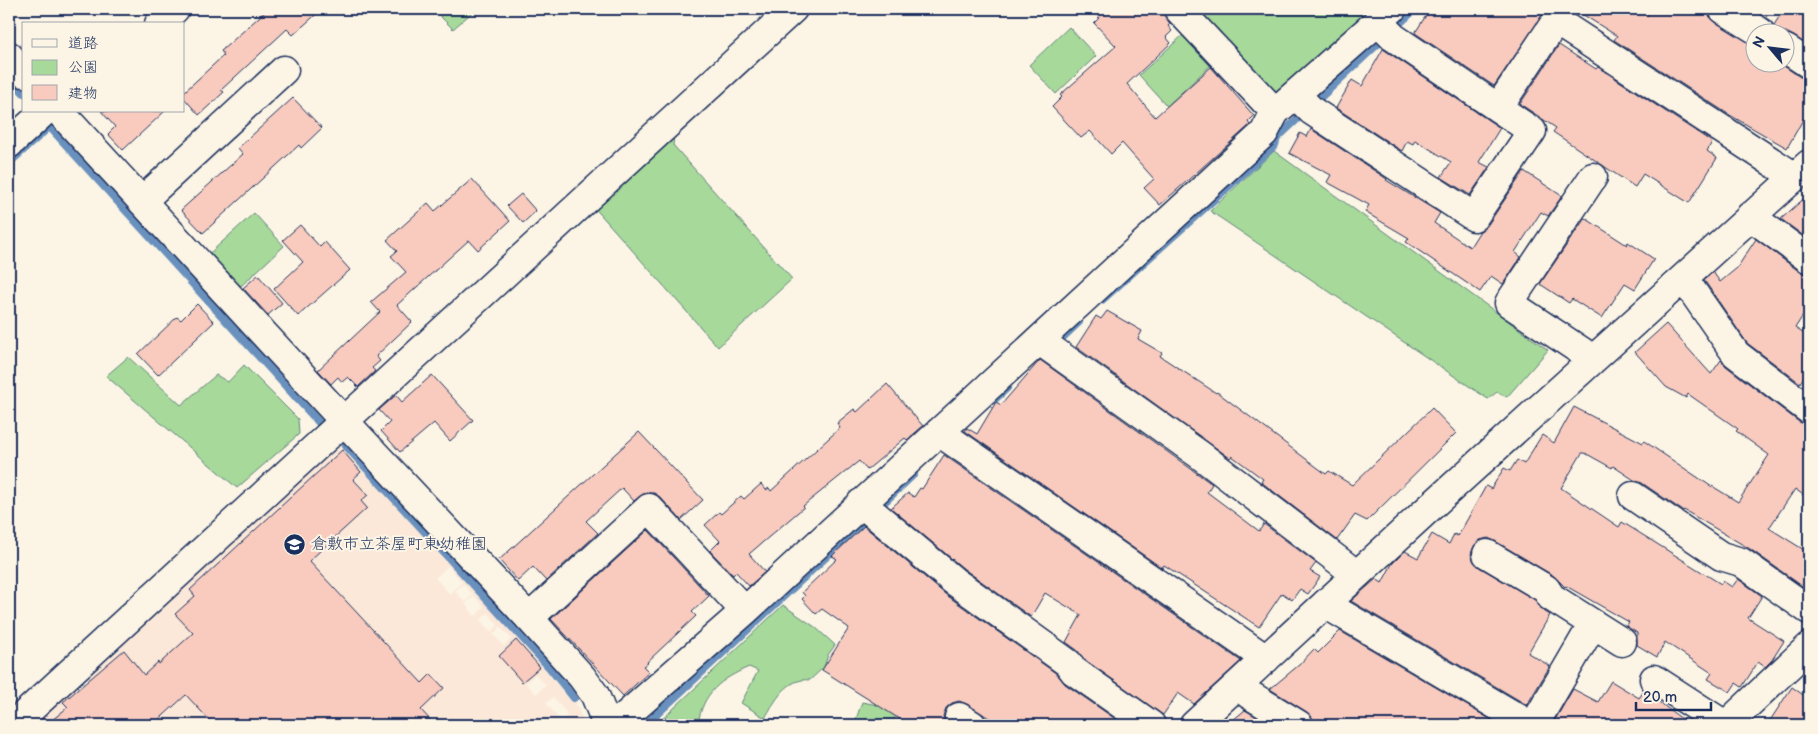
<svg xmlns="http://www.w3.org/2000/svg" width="1818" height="734" font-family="'Balsamiq Sans','Klee One',sans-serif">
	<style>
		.built { fill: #fbe8d9; fill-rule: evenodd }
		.green { fill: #a7d99a; stroke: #61847c }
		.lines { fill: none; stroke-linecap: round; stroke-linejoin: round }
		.stream { stroke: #6a91bd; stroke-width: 8 }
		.building { fill: #f9cbbe; stroke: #1b2f5e }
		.minor-casing { stroke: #1b2f5e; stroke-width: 31 }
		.tertiary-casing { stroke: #1b2f5e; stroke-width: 31 }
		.minor { stroke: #fcf5e5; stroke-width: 28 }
		.tertiary { stroke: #fcf5e5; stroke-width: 28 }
		.labels { text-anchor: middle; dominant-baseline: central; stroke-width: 4; stroke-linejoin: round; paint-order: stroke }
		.poi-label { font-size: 16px; fill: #1b2f5e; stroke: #fcf5e5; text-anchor: start }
	</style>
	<rect width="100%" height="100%" fill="#fcf5e5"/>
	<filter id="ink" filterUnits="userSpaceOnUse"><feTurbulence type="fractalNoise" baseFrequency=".02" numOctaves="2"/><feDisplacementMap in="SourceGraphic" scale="10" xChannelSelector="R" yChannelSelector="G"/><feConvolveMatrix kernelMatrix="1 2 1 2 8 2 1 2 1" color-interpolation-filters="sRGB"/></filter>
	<g filter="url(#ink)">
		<path class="built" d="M337,442l151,164 63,69 16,22 8,4 10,24h-150l-21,-23 -25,23h-23l51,-47 -89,-97 -71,64 16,-51 95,-99 -34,-37 -107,173 -35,70 22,24h-61l34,-30 -29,-32 -69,62h-17l1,-1 -18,-6 6,7h-33zM448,566l14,16 -12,12 -15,-16zM463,584l10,11 -8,7 -10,-11zM474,596l10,11 -9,9 -10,-12zM488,613l10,12 -7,7 -11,-12zM500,627l11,12 -7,7 -11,-12zM516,640l23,27 -17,15 -23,-26zM535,674l11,11 -10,9 -10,-11zM431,675l13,13 -8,8 -13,-14zM86,676l18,22 -11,10 -19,-21zM553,697l15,18 -7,6 -15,-18zM64,702l20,7 -9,7z"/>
		<path class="green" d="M433,9h43l-23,20z
			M1193,9h177l-86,78 -10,5z
			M1069,27l27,29 -40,38 -27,-29z
			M1183,35l28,30 -44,41 -28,-31z
			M675,128l-2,17 119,134 -74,68 -126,-142z
			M1274,151l274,199 -41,47 -10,-5 -9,7 -278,-188z
			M254,213l30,33 -43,40 -31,-33z
			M128,357l53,48 35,-30 12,7 16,-17 54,54 1,15 -62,54 -131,-112z
			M783,605l32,22 20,18 -7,10 -4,12 -14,13c-23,-3 -35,21 -45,38l-24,-15 17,-32 -9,-4c-28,12 -47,26 -51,58h-42z
			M889,692l23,4 -23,29h-35l8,-23 16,3z"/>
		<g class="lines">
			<path class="stream" d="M9,77l15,16
				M48,125l275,302
				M9,163l40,-36
				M1102,300l173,-155 2,-7 138,-129
				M1062,338l17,-16
				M994,400l13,-12
				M346,446l203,221 25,31
				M877,509l37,-35
				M645,725l224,-208"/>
		</g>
		<path class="building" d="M268,9h54l-29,26 -6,-6 -66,61 3,2 -25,23 -15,-17v-6l40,-37 -3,-4z
			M1090,9h73v4l7,11 -2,2 4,5 -6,6 5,6 -44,41 28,33 56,-50 43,49 -6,6 2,3 -90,80 -16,-17 10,-9 -32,-36 -11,11 -21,-23 -9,7 -29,-31 10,-10 -2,-2 56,-49 -22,-23 5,-5z
			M1430,9h117l-53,77 -79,-53z
			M1574,9h60l13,7 5,-7h55l2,7 6,6 41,24v16h22l22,15 9,2v30l-22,39 -59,-34 -114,-74 3,-4z
			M1784,9h25v37l-15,-10 -8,-4h-10l-2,-7z
			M1559,45l37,24 2,-2 114,75 -5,9 10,7 -28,45 -46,-29 -8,13 -82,-55 3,-4 -36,-24z
			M1383,49l117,79 -21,34 10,5 -19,28 -29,-18 10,-15 -36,-22 -2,4 -6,-3 -5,10 -66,-43 16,-28 10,6z
			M293,98l29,30 -21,20 -2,-3 -96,88 -22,-23 62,-56 -5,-6z
			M101,111h64l-42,39 -15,-16 7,-7z
			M1311,129l76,50 -1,1 54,33 -6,10 36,24 10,-16 7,-5 37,-55 38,25 -14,20 -7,-4 -26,40 6,5 -18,27 -12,-8 -11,16 -74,-50 3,-4 -44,-26 4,-7 -42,-23 4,-7 -42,-22 11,-20 7,4z
			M472,179l38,42 -32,29 -9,-10 -72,65 15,17 -36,34 4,5 -8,7 3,3 -17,16 -10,-10 -6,5 -4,-5 -7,7 -13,-14 62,-58 -9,-10 35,-30 -15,-16 6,-5 -10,-11 41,-37 7,8z
			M521,194l15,17 -13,12 -16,-17z
			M1809,194v46l-28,-21z
			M1585,218l42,27 1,-3 26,17 -19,30 -10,-6 -23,35 -30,-19 -3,4 -29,-19z
			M300,225l20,22 5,-5 25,28 -52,46 -24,-27 29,-27 -20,-22z
			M1756,239l44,33 9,2v32l-14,22 14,9v32l-9,14 -53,-40 -43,-63 9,-8 7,10 17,-14z
			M258,275l24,28 -14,12 -25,-27z
			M197,304l17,18 -56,53 -20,-21 39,-37 4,3z
			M1107,311l35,20 -4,8 24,14 -2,3 56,37 1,-1 109,82 3,-3 23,14 80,-77 24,25 -89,88 -12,-6 -18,25 -76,-58 2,-3 -31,-23 -2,2 -154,-111 20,-31 5,3z
			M1666,324l45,50 10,-14 5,6 73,56 10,3v74l-14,-10 -26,39 40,25v38l-59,-42 -66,-39 -1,1 -41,-28 -8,-3 -21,-14 -1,2 -27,-15h-3l-21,35 58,39 3,-5 99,62 2,-3 9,6 6,-8 24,17 -14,22 36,23 -12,19 -7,7 -7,-5 -16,25 -6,-4 -6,9 -22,-13 4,-6 -47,-31 -8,15 -20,-12v-12l-11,-7 3,-4 -63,-36 -1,1 -11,-11 -59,-35 -7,-3 -8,2 -6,6 -3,8 3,8 5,5 56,33 7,10 8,5 -22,38 22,13 -23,39 -176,-104 25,-22 6,4 10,-19 13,-13 13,7 14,-24 17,10 5,-10 4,2 28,-50 5,3 13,-21 6,3 7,-11 7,4 18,-29 12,8 20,-36 69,36 1,-2 68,46v-1l26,16 31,-47 -33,-24 2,-2 -50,-35 -2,4 -20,-11 -31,-35z
			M1040,360l172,124 -5,8 52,39 5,-7 52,39 -6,8 10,6 -12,17 -8,-5 -8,11 -10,-7 -23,34 -95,-62 -2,3 -197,-137 2,-3 10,6 19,-32 5,3z
			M432,375l41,45 -23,21 -16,-18 -34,29 -19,-21 9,-9 -11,-12 17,-15 6,7z
			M887,384l36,42 -16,14 -2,-2 -38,32 -8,-9 -56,45 1,1 -55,47 16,18 -16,14 -13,-14 -3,3 -23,-24 10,-10 -15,-16 14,-13 2,2 20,-18 3,3 17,-15 5,6 3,-2 2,3 69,-63 -3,-5 17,-14 3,3z
			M639,432l64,68 -22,20 -21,-23 -6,-4h-9l-11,8 -12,-13 -36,33 12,12 -52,48 -13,-14 -15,14 -19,-21z
			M342,450l19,22 -8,7 15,16 -7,6 6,7 -58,53 113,122 9,-9 13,14 -23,22 14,15h-221l-28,-30 -33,30h-107l22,-18 -5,-5 61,-52 20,25 14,-13 1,2 34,-31 -18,-19 20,-18 -5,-6z
			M944,455l297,206 -47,43 -16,-11 -15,22 -78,-55 -8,-10 -11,-8 15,-27 -36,-22 -14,24 -67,-48 -73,-61 17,-15 6,4 6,-9 2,1z
			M864,526l81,68 112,80 8,10 59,41h-124l-33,-21 -8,-3 -7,2 -6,5 -3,8 2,6 -3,3h-33l-87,-55 27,-42 -27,-19 -6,5 -14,-15 3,-3 -3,-4 35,-33 -5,-3z
			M648,530l61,66 -17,16 4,4 -49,46 1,1 -5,3 6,6 -26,24 -72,-77z
			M1340,631l160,94h-177l-10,-6 -6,-7 -37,-23 29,-24 15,-16 4,4z
			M516,640l24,27 -18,15 -23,-26z
			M1611,681l28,17 5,-7 46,34h-138l21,-36 25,13z
			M1792,687l17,12v13l-9,13h-33z
			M1245,710l23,14 -1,1h-40z"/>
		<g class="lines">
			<defs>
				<path id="minor" d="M1178,9l97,103
					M1723,9l37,23
					M159,24l16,-15
					M1786,49l23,15
					M1296,95l16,16 162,106 58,-86 -139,-94 -16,-16
					M1498,108l58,-87 239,156
					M9,144l36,-33
					M142,201l142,-131
					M1750,216l59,43
					M1684,279l52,75 73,56
					M1040,341l160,114 156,119
					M1593,359l-84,-56 84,-126
					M939,432l327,227
					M1633,496l88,60 20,6 68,48
					M861,503l93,78 114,82 6,8 77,54
					M1487,554l59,35 5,8 71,45
					M1325,604l205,121
					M529,618l120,-110 96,103
					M1654,679l71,46
					M1238,686l12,9 49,30
					M959,717l13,8
					M13,725l780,-716
					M615,725l130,-114 519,-478 11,-21 117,-103
					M1194,725l232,-214 383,-347
					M1534,725l59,-101
					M1726,725l83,-78"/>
				<path id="tertiary" d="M9,56l15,17
					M59,111l285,310 185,197 53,59 13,18 12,30"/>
			</defs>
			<use href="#minor" class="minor-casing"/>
			<use href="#tertiary" class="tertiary-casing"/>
			<use href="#minor" class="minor"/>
			<use href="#tertiary" class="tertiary"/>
		</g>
	</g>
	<defs>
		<symbol id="school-disc" viewBox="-11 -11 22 22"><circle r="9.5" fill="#1b2f5e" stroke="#fcf5e5"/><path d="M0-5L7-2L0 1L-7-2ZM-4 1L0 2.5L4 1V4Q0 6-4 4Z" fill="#fff"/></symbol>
	</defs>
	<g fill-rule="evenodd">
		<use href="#school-disc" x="282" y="532" width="25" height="25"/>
	</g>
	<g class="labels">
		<g class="poi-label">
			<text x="311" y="544">倉敷市立茶屋町東幼稚園</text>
		</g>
	</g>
	<rect width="1818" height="734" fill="none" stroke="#fcf5e5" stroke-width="30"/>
	<rect x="15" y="15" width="1788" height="704" fill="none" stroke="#1b2f5e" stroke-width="2" filter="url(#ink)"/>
	<rect x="22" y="22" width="162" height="90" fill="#fcf5e5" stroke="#a2a6af"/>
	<rect x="32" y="39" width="25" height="8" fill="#fcf5e5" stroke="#a2a6af"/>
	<text x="68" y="48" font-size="15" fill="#1b2f5e">道路</text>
	<rect x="32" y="60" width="25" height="15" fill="#a7d99a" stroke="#a2a6af"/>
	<text x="68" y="72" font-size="15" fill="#1b2f5e">公園</text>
	<rect x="32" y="85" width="25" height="15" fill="#f9cbbe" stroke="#a2a6af"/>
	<text x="68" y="98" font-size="15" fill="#1b2f5e">建物</text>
	<g transform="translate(1770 48) rotate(298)"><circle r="24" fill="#fcf5e5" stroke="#a2a6af"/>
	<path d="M0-4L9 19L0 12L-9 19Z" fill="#1b2f5e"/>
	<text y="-8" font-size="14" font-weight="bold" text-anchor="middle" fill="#1b2f5e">N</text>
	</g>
	<path d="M1636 702v8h75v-8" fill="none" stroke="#1b2f5e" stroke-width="2.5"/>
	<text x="1643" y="702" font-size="15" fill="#1b2f5e" stroke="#fcf5e5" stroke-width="4" paint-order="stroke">20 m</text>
</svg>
